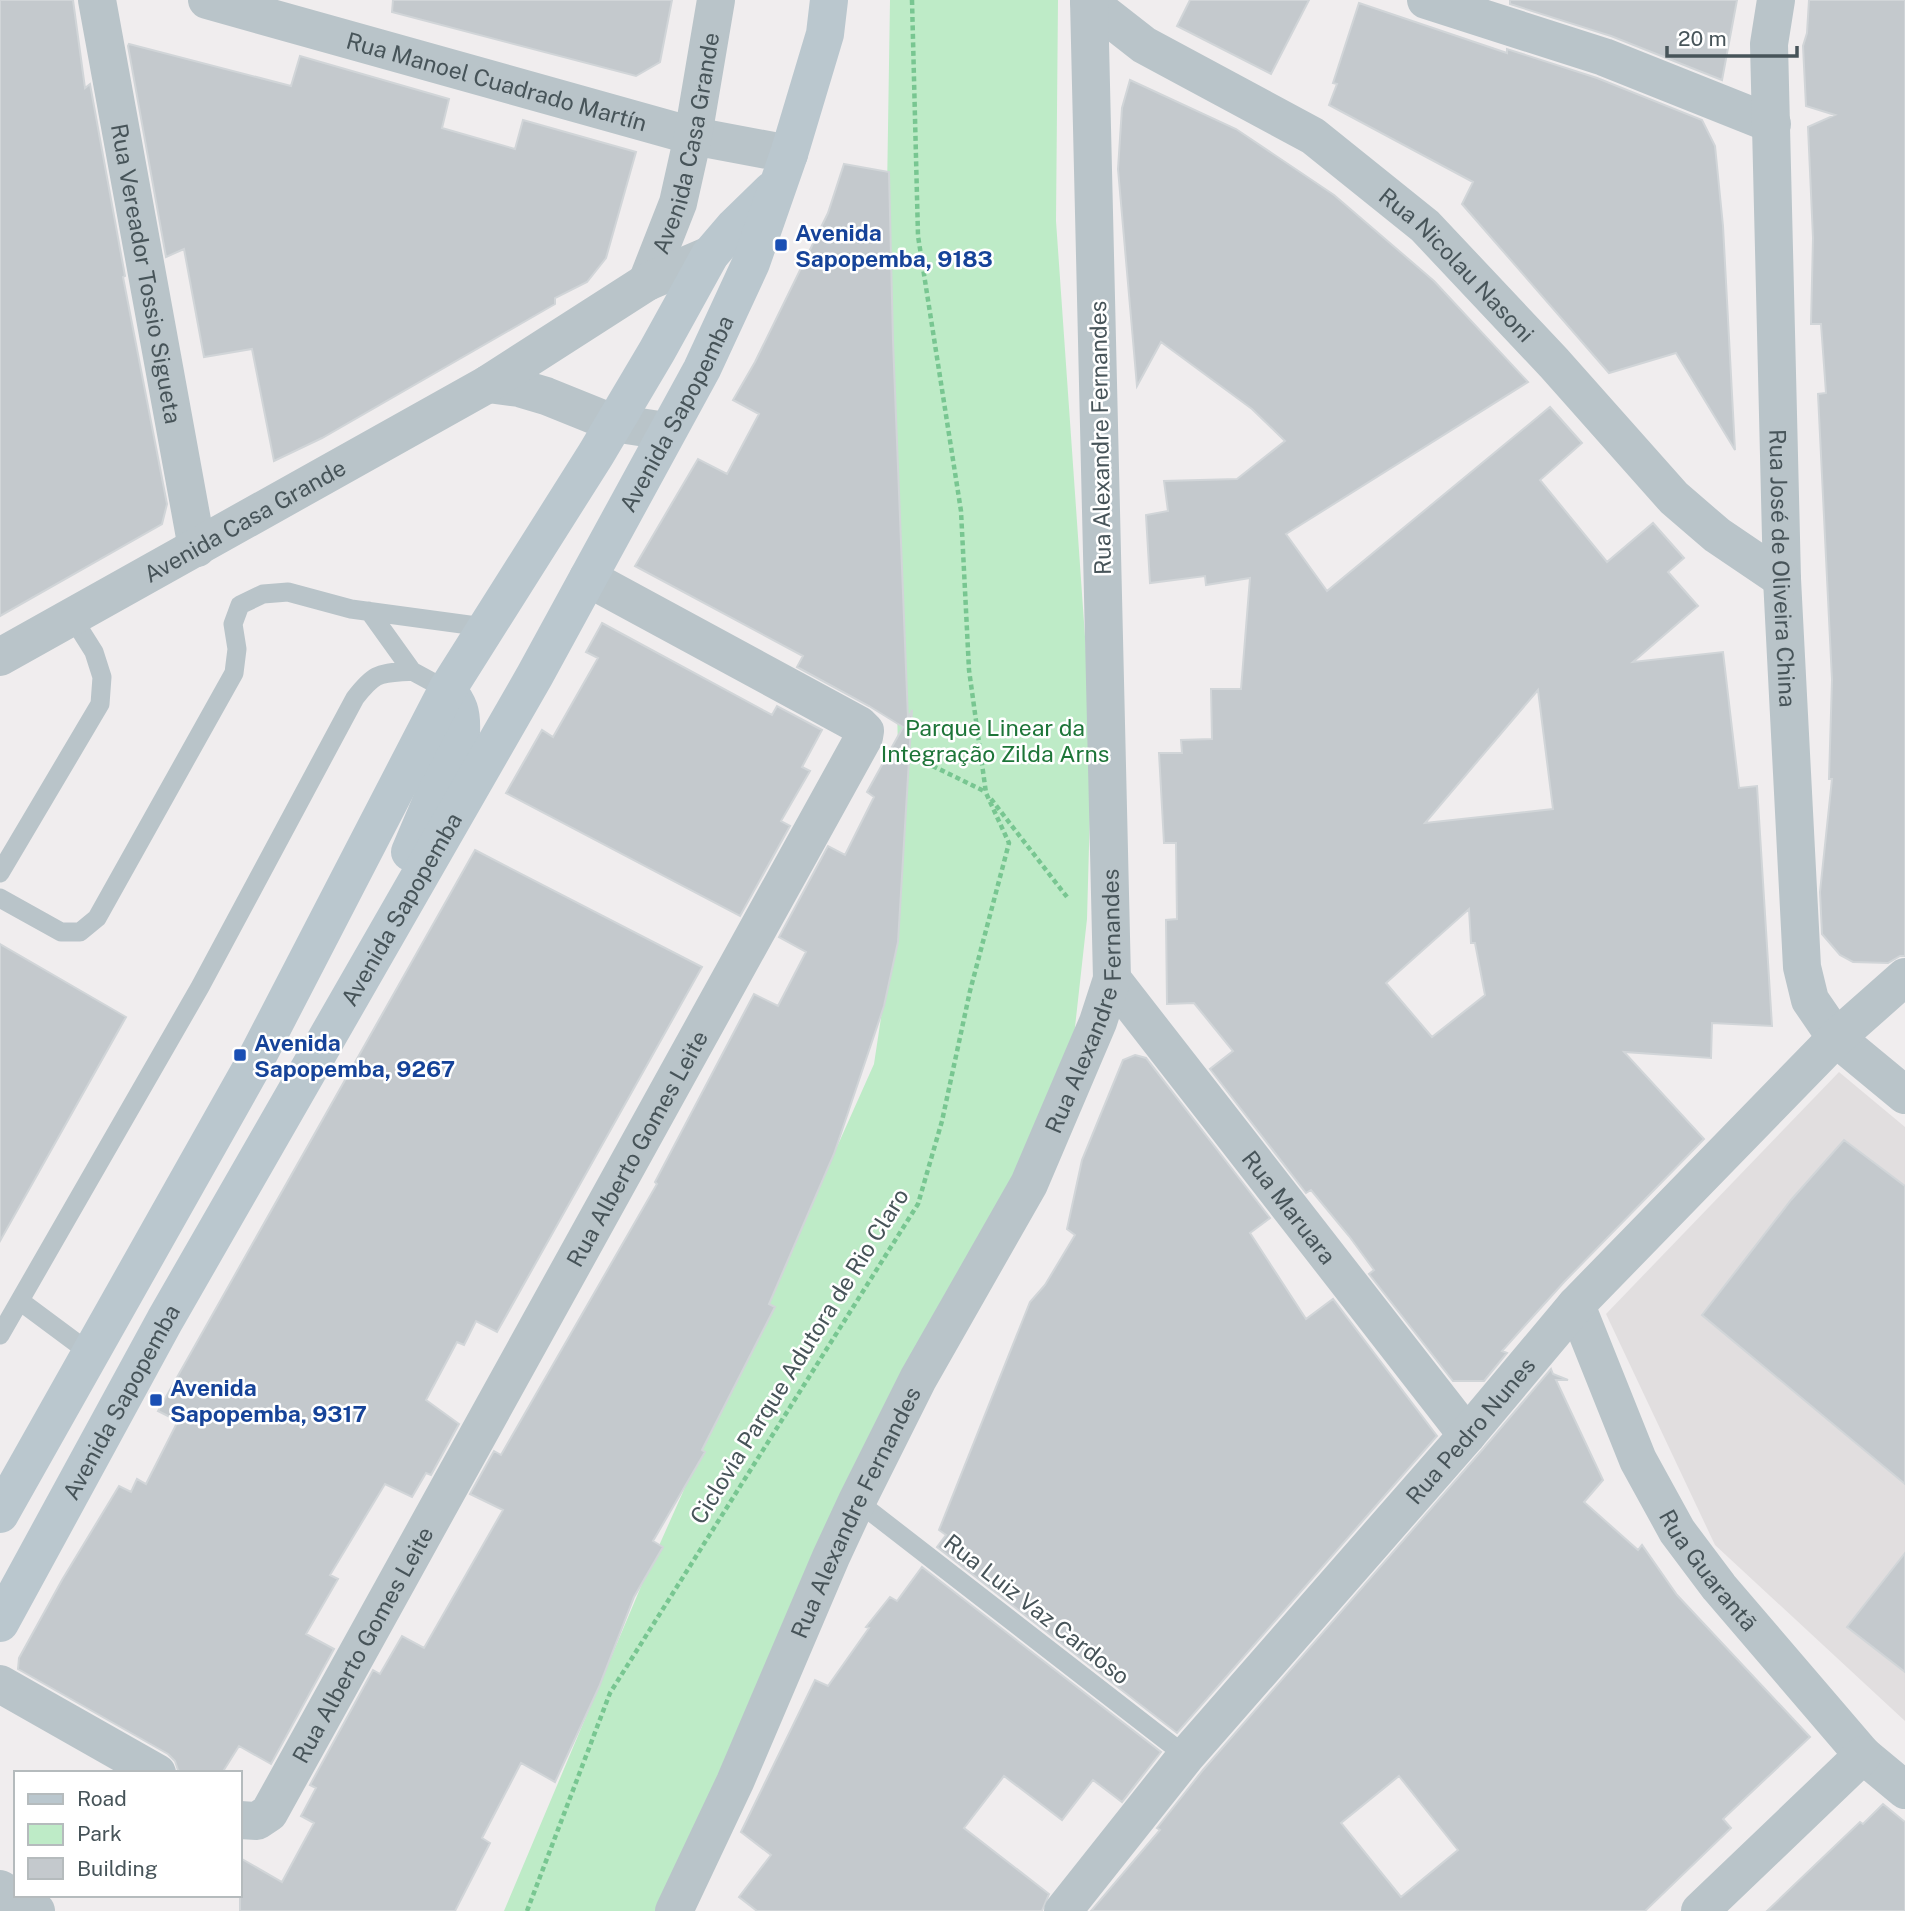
<svg xmlns="http://www.w3.org/2000/svg" width="1905" height="1911" font-family="'Public Sans',sans-serif">
	<style>
		.education { fill: #e1dedf }
		.green { fill: #beebc7 }
		.building { fill: #c4c9cd; stroke: #d1d5d8; stroke-width: 2; fill-rule: evenodd }
		.lines { fill: none; stroke-linecap: round; stroke-linejoin: round }
		.path { stroke: #78c691; stroke-width: 4.5; stroke-dasharray: 5 3.5; stroke-linecap: butt }
		.service { stroke: #b9c4c9; stroke-width: 19 }
		.minor { stroke: #b9c4c9; stroke-width: 38 }
		.secondary { stroke: #bac7ce; stroke-width: 38 }
		.transit-dot { fill: #1a4fb4; stroke: #fff; stroke-width: 2.5 }
		.labels { text-anchor: middle; dominant-baseline: central; stroke-width: 5; stroke-linejoin: round; paint-order: stroke }
		.street-label { font-size: 23px; fill: #475459; stroke: #fff }
		.transit-label { font-size: 23px; font-weight: bold; fill: #164399; stroke: #fff; text-anchor: start }
		.park-label { font-size: 23px; fill: #1d7538; stroke: #fff }
	</style>
	<rect width="100%" height="100%" fill="#f0edee"/>
	<path class="education" d="M1839,1072l66,55v594l-190,-176 -109,-231z"/>
	<path class="green" d="M890,0h168l-2,221 36,516 -5,182 -13,117 -37,99 -369,776h-164l141,-334 229,-513 18,-119 6,-196 -12,-492z"/>
	<path class="building" d="M0,0h73l12,88 5,-4 35,192 -2,1 44,227 -5,20 -162,92z
		M393,0h279l-12,62 -24,14 -244,-64z
		M1190,0h119l-38,74 -94,-48z
		M1510,0h227l-15,80 -111,-44 -101,-32z
		M1809,0h96v956h-5l-12,7 -35,-1 -13,-7 -18,-21 -2,-42 12,-113h-3l3,-99 -14,-286 8,-1 -5,-69h-10l2,-86 -5,-111 27,-12 -29,-9 -3,-60 4,-13z
		M1359,3l148,50v-4l90,29 105,42 13,26 8,80 12,224 -59,-97 -67,20 -147,-169 11,-22 -144,-77 8,-21 -4,-1z
		M129,44l162,42 9,-30 149,43 -7,29 73,21 8,-29 113,32 -30,106 -19,24 -32,16v6l-233,134 -48,23 -22,-112 -48,8 -20,-108 -18,8 -38,-211z
		M1130,80l106,49 98,66 100,86 94,101 -242,152 41,57 223,-184 32,36 -42,37 67,82 46,-39 31,35 -16,14 30,34 -65,56 90,-10 16,136 18,-2 15,240 -60,-3 -1,35 -87,-6 80,87 -140,143 -62,69 5,2 -23,28h-31l-84,-107 5,-4 -25,-34 -38,-46 -5,3 -96,-124 23,-18 -39,-48 -27,1 -1,-84 11,-1 -1,-76h-12l-5,-90h23l-1,-13 31,-1 -1,-50h30l9,-111 -44,7 -1,-9 -55,7 -4,-68 22,-4 -4,-30 73,-2 48,-38 -33,-32 -91,-67 -24,44 -19,-217 4,-61zM1538,690l15,119 -128,14zM1469,909l2,34h4l10,52 -53,42 -46,-54z
		M844,164l45,8 4,169 15,378 4,-9 -14,232 -14,64 -50,148 -65,150 6,3 -73,143 3,2 -52,89 10,6 -29,50 -35,90 -44,95 -34,-19 -39,75 8,5 -35,68h-215v-53l42,24 32,-59 -13,-7 15,-28 -6,-3 63,-115 7,4 22,-38 22,12 79,-138 -33,-16 24,-43 7,4 156,-271 -2,-2 99,-188 24,12 28,-54 -27,-15 49,-91 17,9 29,-58 -7,-5 36,-65 -34,-21 -72,-39 6,-11 -168,-90 63,-107 29,15 32,-60 -26,-14 22,-38 73,-149z
		M602,623l170,92 5,-9 45,24 -20,37 8,4 -29,50 9,5 -50,90 -234,-123 36,-63 11,7 45,-79 -12,-6z
		M475,850l227,117 -205,365 -21,-11 -12,24 -7,-3 -31,58 33,24 -28,51 -5,-2 -14,24 -27,-13 -55,91 8,4 -32,55 28,15 -63,115 -32,-18 -17,27h-39l-5,-3 -3,-9 -7,-7 -150,-85 1,-11 43,-78 57,-94 12,6 6,-13 9,5 32,-63 -20,-10z
		M0,944l126,73 -126,224z
		M1135,1055l11,3 124,160 -20,15 56,86 27,-20 104,137 -260,297 -240,-186 9,-12 -7,-5 91,-228 15,-17 30,-50 -8,-6 15,-69 41,-100z
		M1844,1140l61,46v298l-203,-169 89,-115z
		M1551,1369l2,5 15,6h-12l47,100 -19,22 54,48 4,-5 35,50 133,142 -87,82 8,9 -86,83h-554l69,-81 -3,-2 46,-58 280,-321zM1399,1776l59,74 -57,47 -60,-74z
		M1905,1553v119l-58,-45z
		M922,1567l239,185 -39,50 -29,-22 -31,40 -58,-44 -40,52 85,66 -7,17h-285l-18,-14 32,-42 -30,-23 74,-152 13,6 41,-58 -3,-1 24,-30 7,4z
		M1883,1804l22,18v89h-138l93,-89 3,2z"/>
	<g class="lines">
		<path class="path" d="M902,751l84,41
			M991,799l76,98
			M527,1911l83,-218 308,-489 24,-83 28,-130 39,-148 -23,-50 -17,-123 -8,-159 -43,-275 -6,-236"/>
		<path class="service" d="M369,611l43,60 35,19
			M0,873l100,-169 2,-27 -8,-25 -22,-35
			M0,898l61,34h19l17,-14 137,-245 3,-24 -4,-25 7,-19 23,-11 25,-2 63,17 133,18
			M20,1301l70,52
			M0,1335l200,-348 155,-289c21,-27 24,-24 57,-27
			M857,1501l329,255"/>
		<g class="minor">
			<path id="s1" d="M97,0l100,548"/>
			<path id="s2" d="M207,0l486,136 96,18"/>
			<path d="M1426,0l178,57 168,67"/>
			<path id="s3" d="M1776,0l-7,44 13,535 20,388 8,33 26,38 69,57"/>
			<path id="s4" d="M1089,2l55,43 169,91 112,90 129,137 120,135 43,37 65,44"/>
			<path id="s5" d="M647,282l31,-79 15,-67 23,-136"/>
			<path d="M488,384l31,4 27,8 67,27 53,8"/>
			<path id="s6" d="M0,657l488,-273 159,-102 63,-27"/>
			<path id="s7" d="M1112,979l355,456"/>
			<path id="s8" d="M1576,1305l62,155 39,71 42,56 144,168 42,35"/>
			<path d="M0,1684l157,89"/>
			<path id="s9" d="M240,1820l17,1 12,-8 595,-1076 1,-6 -6,-6 -271,-147"/>
			<path d="M0,1889l36,22"/>
			<path id="s10" d="M674,1911l61,-129 96,-225 26,-56 61,-122 111,-195 69,-162 14,-43 -23,-979"/>
			<path id="s11" d="M1063,1911l123,-155 281,-321 109,-130 260,-267 69,-61"/>
			<path d="M1700,1911l163,-156"/>
		</g>
		<g class="secondary">
			<path d="M410,852l51,-120c1,-19 -2,-28 -14,-42"/>
			<path d="M0,1514l253,-449 194,-375 149,-236 61,-103 53,-96 24,-28 37,-36"/>
			<path id="s12" d="M0,1623l165,-303 370,-645 167,-306 49,-106 38,-109 36,-120 4,-34"/>
		</g>
	</g>
	<g class="transit-dot">
		<rect x="774" y="238" width="14" height="14" rx="3.5"/>
		<rect x="233" y="1048" width="14" height="14" rx="3.5"/>
		<rect x="149" y="1393" width="14" height="14" rx="3.5"/>
	</g>
	<g class="labels">
		<g class="street-label">
			<text stroke="none"><textPath href="#s2" startOffset="301">Rua Manoel Cuadrado Martín</textPath></text>
			<text stroke="none"><textPath href="#s5" startOffset="145">Avenida Casa Grande</textPath></text>
			<text stroke="none"><textPath href="#s4" startOffset="455">Rua Nicolau Nasoni</textPath></text>
			<text stroke="none"><textPath href="#s1" startOffset="278">Rua Vereador Tossio Sigueta</textPath></text>
			<text stroke="none"><textPath href="#s12" startOffset="1386">Avenida Sapopemba</textPath></text>
			<text transform="translate(1100 438) rotate(-91)">Rua Alexandre Fernandes</text>
			<text stroke="none"><textPath href="#s6" startOffset="280">Avenida Casa Grande</textPath></text>
			<text stroke="none"><textPath href="#s3" startOffset="569">Rua José de Oliveira China</textPath></text>
			<text stroke="none"><textPath href="#s12" startOffset="819">Avenida Sapopemba</textPath></text>
			<text stroke="none"><textPath href="#s10" startOffset="1004">Rua Alexandre Fernandes</textPath></text>
			<text stroke="none"><textPath href="#s9" startOffset="791">Rua Alberto Gomes Leite</textPath></text>
			<text stroke="none"><textPath href="#s7" startOffset="289">Rua Maruara</textPath></text>
			<text transform="translate(799 1356) rotate(-58)">Ciclovia Parque Adutora de Rio Claro</text>
			<text stroke="none"><textPath href="#s12" startOffset="252">Avenida Sapopemba</textPath></text>
			<text stroke="none"><textPath href="#s11" startOffset="630">Rua Pedro Nunes</textPath></text>
			<text stroke="none"><textPath href="#s10" startOffset="438">Rua Alexandre Fernandes</textPath></text>
			<text stroke="none"><textPath href="#s8" startOffset="298">Rua Guarantã</textPath></text>
			<text transform="translate(1037 1609) rotate(38)">Rua Luiz Vaz Cardoso</text>
			<text stroke="none"><textPath href="#s9" startOffset="224">Rua Alberto Gomes Leite</textPath></text>
		</g>
		<g class="transit-label">
			<text x="795" y="232">Avenida<tspan x="795" dy="26">Sapopemba, 9183</tspan></text>
			<text x="254" y="1042">Avenida<tspan x="254" dy="26">Sapopemba, 9267</tspan></text>
			<text x="170" y="1387">Avenida<tspan x="170" dy="26">Sapopemba, 9317</tspan></text>
		</g>
		<g class="park-label">
			<text x="995" y="727">Parque Linear da<tspan x="995" dy="26">Integração Zilda Arns</tspan></text>
		</g>
	</g>
	<rect x="14" y="1771" width="228" height="126" fill="#ffffff" stroke="#b5bbbd" stroke-width="2"/>
	<rect x="28" y="1794" width="35" height="10" fill="#bac7ce" stroke="#b5bbbd" stroke-width="2"/>
	<text x="77" y="1806" font-size="21" fill="#475459">Road</text>
	<rect x="28" y="1824" width="35" height="21" fill="#beebc7" stroke="#b5bbbd" stroke-width="2"/>
	<text x="77" y="1841" font-size="21" fill="#475459">Park</text>
	<rect x="28" y="1858" width="35" height="21" fill="#c4c9cd" stroke="#b5bbbd" stroke-width="2"/>
	<text x="77" y="1876" font-size="21" fill="#475459">Building</text>
	<path d="M1667 46v10h130v-10" fill="none" stroke="#475459" stroke-width="3.5"/>
	<text x="1678" y="46" font-size="21" fill="#475459" stroke="#ffffff" stroke-width="5" paint-order="stroke">20 m</text>
</svg>
